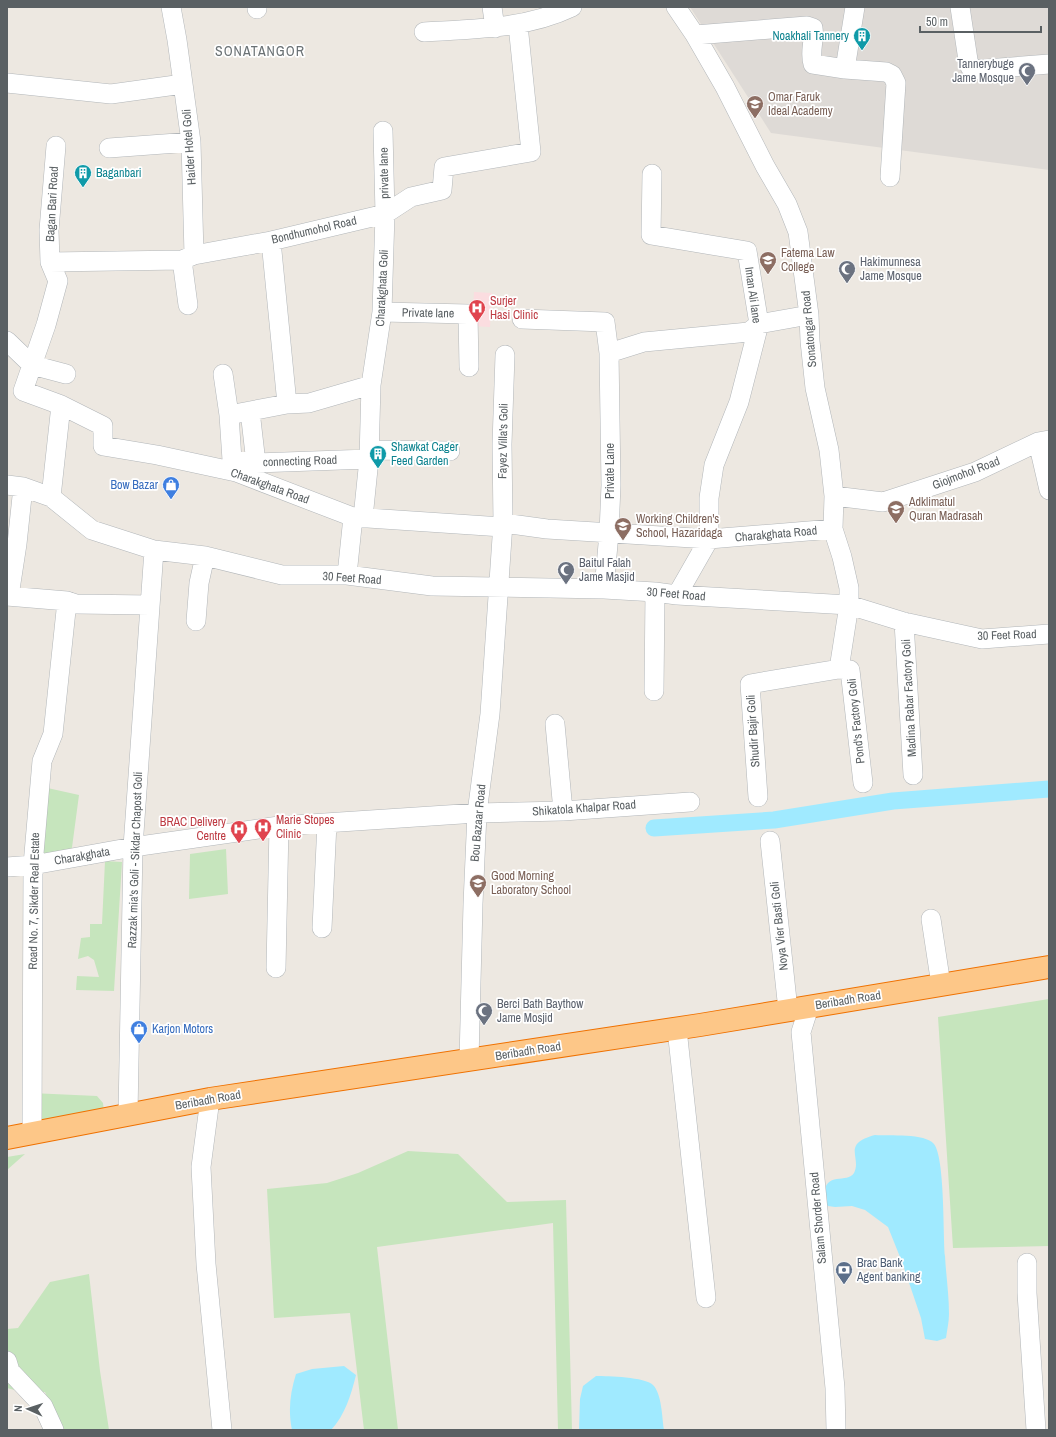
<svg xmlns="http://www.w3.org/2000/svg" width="1056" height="1437" font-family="'Archivo Narrow',sans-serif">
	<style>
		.industrial { fill: #dedad6 }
		.medical { fill: #fbdde0 }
		.green { fill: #c6e5bd }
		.water { fill: #a0eaff }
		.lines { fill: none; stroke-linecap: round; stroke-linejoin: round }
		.canal { stroke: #a0eaff; stroke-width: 17 }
		.minor-casing { stroke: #b2b6b9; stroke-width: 20 }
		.highway-casing { stroke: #ef7100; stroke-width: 24 }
		.minor { stroke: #fff; stroke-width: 19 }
		.highway { stroke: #fdc788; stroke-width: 22 }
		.labels { text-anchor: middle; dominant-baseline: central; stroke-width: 3.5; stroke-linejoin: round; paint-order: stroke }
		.culture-label { font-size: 12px; fill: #0d838f; stroke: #fff; text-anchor: start }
		.worship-label { font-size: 12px; fill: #5b616d; stroke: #fff; text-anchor: start }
		.education-label { font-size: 12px; fill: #785e54; stroke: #fff; text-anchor: start }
		.street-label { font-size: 12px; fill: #5a6063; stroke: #fff }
		.health-label { font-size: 12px; fill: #be3a42; stroke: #fff; text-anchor: start }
		.shop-label { font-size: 12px; fill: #366cbe; stroke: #fff; text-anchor: end }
		.service-label { font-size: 12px; fill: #4e5e75; stroke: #fff; text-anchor: start }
		.quarter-label { font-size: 14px; letter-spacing: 1px; fill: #6b7275; stroke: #fff }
	</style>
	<rect width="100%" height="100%" fill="#ede8e1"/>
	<path class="industrial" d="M690,7h359v163l-278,-37z"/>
	<path class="medical" d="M474,292l18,1 -2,34 -18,-1z"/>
	<path class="green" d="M43,787l36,8 -8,60 -34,3z
		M226,849l2,45 -39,5 1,-45z
		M105,861l17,1 -8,129 -38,-1 1,-14 22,1 -5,-17 -6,-4 -10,3 3,-21 9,-1v-13h12z
		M1049,999v247l-96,2 -15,-231z
		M31,1093l66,3 6,7 1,9 -12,7 -56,2z
		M408,1151l50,3 49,48 59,-2 6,230h-14l-5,-207 -176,24 21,183h-34l-14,-117 -76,5 -7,-129 60,-6 31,-10z
		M25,1154l-18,16v-13z
		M89,1274l11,97 9,59h-48l-16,-38 -19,1 -19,-5v-59l11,-1 32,-46z"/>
	<path class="water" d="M875,1135c14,1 50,-2 59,9 11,14 9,91 11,112 1,19 4,39 4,58 0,8 -2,16 -3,24l-9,3 -12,-2 -4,-21 -19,-56 -14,-35 -23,-17 -13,-4 -17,1 -7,-1 -3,-3c-5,-35 22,-18 29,-30 8,-16 -13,-29 21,-38z
		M344,1366l12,9c-5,20 -11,40 -25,55h-39c-4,-19 -2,-37 4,-56l16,-5z
		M596,1376c12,0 49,1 57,9 9,9 9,33 11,45h-85l1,-31 3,-13z"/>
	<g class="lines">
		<path class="canal" d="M654,828l120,-8 119,-19 156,-12"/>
		<defs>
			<path id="minor" d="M171,7l6,33 14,102 3,113
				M492,7l3,21
				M676,7l19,28 30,52 40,79 22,38 11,28 11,83 1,26 5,47 14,62 5,46 -1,33 9,28 7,31v17l-10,64
				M960,7l8,53 2,7 4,3 75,-6
				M257,9v-2
				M424,32c50,-3 102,-3 148,-25
				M695,35l112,-9 6,2c2,12 -4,24 0,36l32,5 41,3 6,3 4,8 -6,94
				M845,69l10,-62
				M7,83l104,11 72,-10
				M109,148l82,-6
				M652,174l-1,61 96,16 12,73 -20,78 -25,63 -5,33v41l-32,56
				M182,260l6,45
				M50,262l-1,-32 7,-84
				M382,312l86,2 1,53
				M522,319l83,3 4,31 35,-11 105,-10 10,-8 50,-9
				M7,341l25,24 34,9
				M223,374l6,41 3,45 4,11
				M287,404l22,-1 62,-18
				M250,411l6,52
				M229,415l58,-11 -16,-163
				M1038,442l11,48
				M369,450l81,1
				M232,460l24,3 113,-4
				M7,485l16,2 28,10 41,33 62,20 51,6 77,19h65l85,11 172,3 51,3 22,3 172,10 55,17 78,17 67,-5
				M834,496l49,6 92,-30 63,-30 11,-2
				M51,497l10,-92
				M363,518l6,-59 2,-74 11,-73 3,-98 -2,-83
				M503,523l44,6 162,10 124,-10
				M502,527l-149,-10 -117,-45 -79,-17 -54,-9v-20l-42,-21 -38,-14 23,-66 12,-44 -8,-19 132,-2 12,-5 77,-14 114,-27 26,-17 31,-7 2,-23 87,-15 -13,-127
				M347,575l6,-58
				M604,589l5,-56 2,-48 -2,-132
				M7,596l60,5 9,3 74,1
				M9,596l8,-52 6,-57
				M196,621l3,-38 6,-27
				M904,622l9,153
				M654,691l1,-99
				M555,724l8,87
				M758,797l-8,-113 89,-15 11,1 13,113
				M770,841l18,169
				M7,867l26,-2 100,-18 146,-21 198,-13 86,-2 127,-9
				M931,919l10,66
				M322,928l5,-105
				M276,968l3,-142
				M809,1007l-8,25 34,356 1,42
				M677,1029l29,269
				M469,1060l4,-156 4,-91 13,-99 13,-191 -1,-79 3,-89
				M210,1099l-9,68 5,97 16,166
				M128,1114l5,-267 21,-297
				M32,1133l1,-268 9,-104 11,-27 14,-133
				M1027,1263v30l9,137
				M7,1361l3,10 33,35 11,24"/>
			<path id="highway" d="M7,1138l203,-39 490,-74 349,-58"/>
		</defs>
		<use href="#minor" class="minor-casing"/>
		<use href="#highway" class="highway-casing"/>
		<use href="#minor" class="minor"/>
		<use href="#highway" class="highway"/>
	</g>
	<defs>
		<symbol id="building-pin" viewBox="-11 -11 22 30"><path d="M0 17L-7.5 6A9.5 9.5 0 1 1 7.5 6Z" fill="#0f9aa8" stroke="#fff"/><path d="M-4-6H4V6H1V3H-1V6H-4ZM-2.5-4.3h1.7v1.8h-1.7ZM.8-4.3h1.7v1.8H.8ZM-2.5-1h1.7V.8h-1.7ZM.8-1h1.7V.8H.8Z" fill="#fff"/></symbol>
		<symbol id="mosque-pin" viewBox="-11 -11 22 30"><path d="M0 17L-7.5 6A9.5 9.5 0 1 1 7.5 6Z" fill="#6b7280" stroke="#fff"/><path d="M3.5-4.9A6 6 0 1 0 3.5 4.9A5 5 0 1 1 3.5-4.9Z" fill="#fff"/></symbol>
		<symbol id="school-pin" viewBox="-11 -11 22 30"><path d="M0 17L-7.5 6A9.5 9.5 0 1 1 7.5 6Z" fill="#8d6e63" stroke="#fff"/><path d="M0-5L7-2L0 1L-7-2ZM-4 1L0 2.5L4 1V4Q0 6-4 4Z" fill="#fff"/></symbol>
		<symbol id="hospital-pin" viewBox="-11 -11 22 30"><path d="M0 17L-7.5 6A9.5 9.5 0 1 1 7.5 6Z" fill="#e0444e" stroke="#fff"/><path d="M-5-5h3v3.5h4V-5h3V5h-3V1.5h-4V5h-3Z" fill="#fff"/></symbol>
		<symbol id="shop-pin" viewBox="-11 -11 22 30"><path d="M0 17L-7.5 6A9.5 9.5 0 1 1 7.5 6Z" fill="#3f7fe0" stroke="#fff"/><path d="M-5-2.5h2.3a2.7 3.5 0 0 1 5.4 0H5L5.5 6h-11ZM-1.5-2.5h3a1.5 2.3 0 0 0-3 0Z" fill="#fff"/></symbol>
		<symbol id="bank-pin" viewBox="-11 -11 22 30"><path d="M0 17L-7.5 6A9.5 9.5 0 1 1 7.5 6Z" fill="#5c6f8a" stroke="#fff"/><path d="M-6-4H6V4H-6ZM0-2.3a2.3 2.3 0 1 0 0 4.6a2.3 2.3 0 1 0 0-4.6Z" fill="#fff"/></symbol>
	</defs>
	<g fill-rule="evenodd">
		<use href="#building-pin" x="852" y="26" width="20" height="27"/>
		<use href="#mosque-pin" x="1017" y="61" width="20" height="27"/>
		<use href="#school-pin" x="745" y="94" width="20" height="27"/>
		<use href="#building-pin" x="73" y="163" width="20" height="27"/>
		<use href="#school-pin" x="758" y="250" width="20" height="27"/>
		<use href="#mosque-pin" x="837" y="259" width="20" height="27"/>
		<use href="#hospital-pin" x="467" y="298" width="20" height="27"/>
		<use href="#building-pin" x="368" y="444" width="20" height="27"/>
		<use href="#shop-pin" x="161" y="475" width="20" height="27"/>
		<use href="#school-pin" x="886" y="499" width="20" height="27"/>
		<use href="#school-pin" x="613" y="516" width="20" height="27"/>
		<use href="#mosque-pin" x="556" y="560" width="20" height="27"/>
		<use href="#hospital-pin" x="253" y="817" width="20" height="27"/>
		<use href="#hospital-pin" x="229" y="819" width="20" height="27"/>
		<use href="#school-pin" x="468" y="873" width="20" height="27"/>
		<use href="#mosque-pin" x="474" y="1001" width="20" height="27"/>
		<use href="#shop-pin" x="129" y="1019" width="20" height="27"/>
		<use href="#bank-pin" x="834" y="1260" width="20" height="27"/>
	</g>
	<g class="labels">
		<g class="culture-label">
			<text x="849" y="36" text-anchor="end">Noakhali Tannery</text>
			<text x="96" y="173">Baganbari</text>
			<text x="391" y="447">Shawkat Cager<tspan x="391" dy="14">Feed Garden</tspan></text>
		</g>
		<g class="worship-label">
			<text x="1014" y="64" text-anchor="end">Tannerybuge<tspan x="1014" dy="14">Jame Mosque</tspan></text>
			<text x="860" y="262">Hakimunnesa<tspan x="860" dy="14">Jame Mosque</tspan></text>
			<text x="579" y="563">Baitul Falah<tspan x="579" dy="14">Jame Masjid</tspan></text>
			<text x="497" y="1004">Berci Bath Baythow<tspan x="497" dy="14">Jame Mosjid</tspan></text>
		</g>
		<g class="education-label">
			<text x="768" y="97">Omar Faruk<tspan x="768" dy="14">Ideal Academy</tspan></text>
			<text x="781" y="253">Fatema Law<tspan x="781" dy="14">College</tspan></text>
			<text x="909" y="502">Adklimatul<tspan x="909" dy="14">Quran Madrasah</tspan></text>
			<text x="636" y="519">Working Children's<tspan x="636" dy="14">School, Hazaridaga</tspan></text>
			<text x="491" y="876">Good Morning<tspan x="491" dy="14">Laboratory School</tspan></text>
		</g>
		<g class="street-label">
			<text transform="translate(189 147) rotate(-94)">Haider Hotel Goli</text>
			<text transform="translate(384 173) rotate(-91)">private lane</text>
			<text transform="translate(52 204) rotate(-87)">Bagan Bari Road</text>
			<text transform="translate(314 230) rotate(-13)">Bondhumohol Road</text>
			<text transform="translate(382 288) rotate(-87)">Charakghata Goli</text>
			<text transform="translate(753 295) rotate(82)">Iman Ali lane</text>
			<text transform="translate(428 313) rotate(1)">Private lane</text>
			<text transform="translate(809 329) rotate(-95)">Sonatongar Road</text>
			<text transform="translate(503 441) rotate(-89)">Fayez Villa's Goli</text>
			<text transform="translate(300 461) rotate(-2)">connecting Road</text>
			<text transform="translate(610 471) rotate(-90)">Private Lane</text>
			<text transform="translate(966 473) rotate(-21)">Giojmohol Road</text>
			<text transform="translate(270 486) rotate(20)">Charakghata Road</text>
			<text transform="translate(776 534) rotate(-5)">Charakghata Road</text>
			<text transform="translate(352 578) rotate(4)">30 Feet Road</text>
			<text transform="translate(676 594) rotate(5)">30 Feet Road</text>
			<text transform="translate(1007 635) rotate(-2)">30 Feet Road</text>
			<text transform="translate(909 698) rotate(-93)">Madina Rabar Factory Goli</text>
			<text transform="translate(856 721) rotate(-96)">Pond's Factory Goli</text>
			<text transform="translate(753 731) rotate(-94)">Shudir Bajir Goli</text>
			<text transform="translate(584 808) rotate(-4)">Shikatola Khalpar Road</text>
			<text transform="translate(478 823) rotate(-85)">Bou Bazaar Road</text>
			<text transform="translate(82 856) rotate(-10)">Charakghata</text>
			<text transform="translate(135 860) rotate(-88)">Razzak mia's Goli - Sikdar Chapost Goli</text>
			<text transform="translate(34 901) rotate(-89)">Road No. 7, Sikder Real Estate</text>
			<text transform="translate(779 926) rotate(-96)">Noya Vier Basti Goli</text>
			<text transform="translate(848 1000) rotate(-9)">Beribadh Road</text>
			<text transform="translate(528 1051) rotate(-9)">Beribadh Road</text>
			<text transform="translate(208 1100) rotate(-10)">Beribadh Road</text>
			<text transform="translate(818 1218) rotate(-95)">Salam Shorder Road</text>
		</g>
		<g class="health-label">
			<text x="490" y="301">Surjer<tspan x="490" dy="14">Hasi Clinic</tspan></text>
			<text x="276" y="820">Marie Stopes<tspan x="276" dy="14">Clinic</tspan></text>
			<text x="226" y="822" text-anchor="end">BRAC Delivery<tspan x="226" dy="14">Centre</tspan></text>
		</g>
		<g class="shop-label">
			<text x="158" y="485">Bow Bazar</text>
			<text x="152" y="1029" text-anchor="start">Karjon Motors</text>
		</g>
		<g class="service-label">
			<text x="857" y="1263">Brac Bank<tspan x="857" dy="14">Agent banking</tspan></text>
		</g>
		<g class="quarter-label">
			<text x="260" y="51">SONATANGOR</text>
		</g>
	</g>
	<rect width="1056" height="1437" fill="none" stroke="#5a6063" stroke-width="16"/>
	<g transform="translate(28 1409) rotate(273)" stroke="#ffffff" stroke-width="3" paint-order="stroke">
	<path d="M0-3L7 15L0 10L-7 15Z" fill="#5a6063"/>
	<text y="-6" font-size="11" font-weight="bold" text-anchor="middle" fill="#5a6063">N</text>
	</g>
	<path d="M920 26v6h121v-6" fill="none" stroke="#5a6063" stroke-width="2"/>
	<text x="926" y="26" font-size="12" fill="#5a6063" stroke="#ffffff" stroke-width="3" paint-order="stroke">50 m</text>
</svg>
